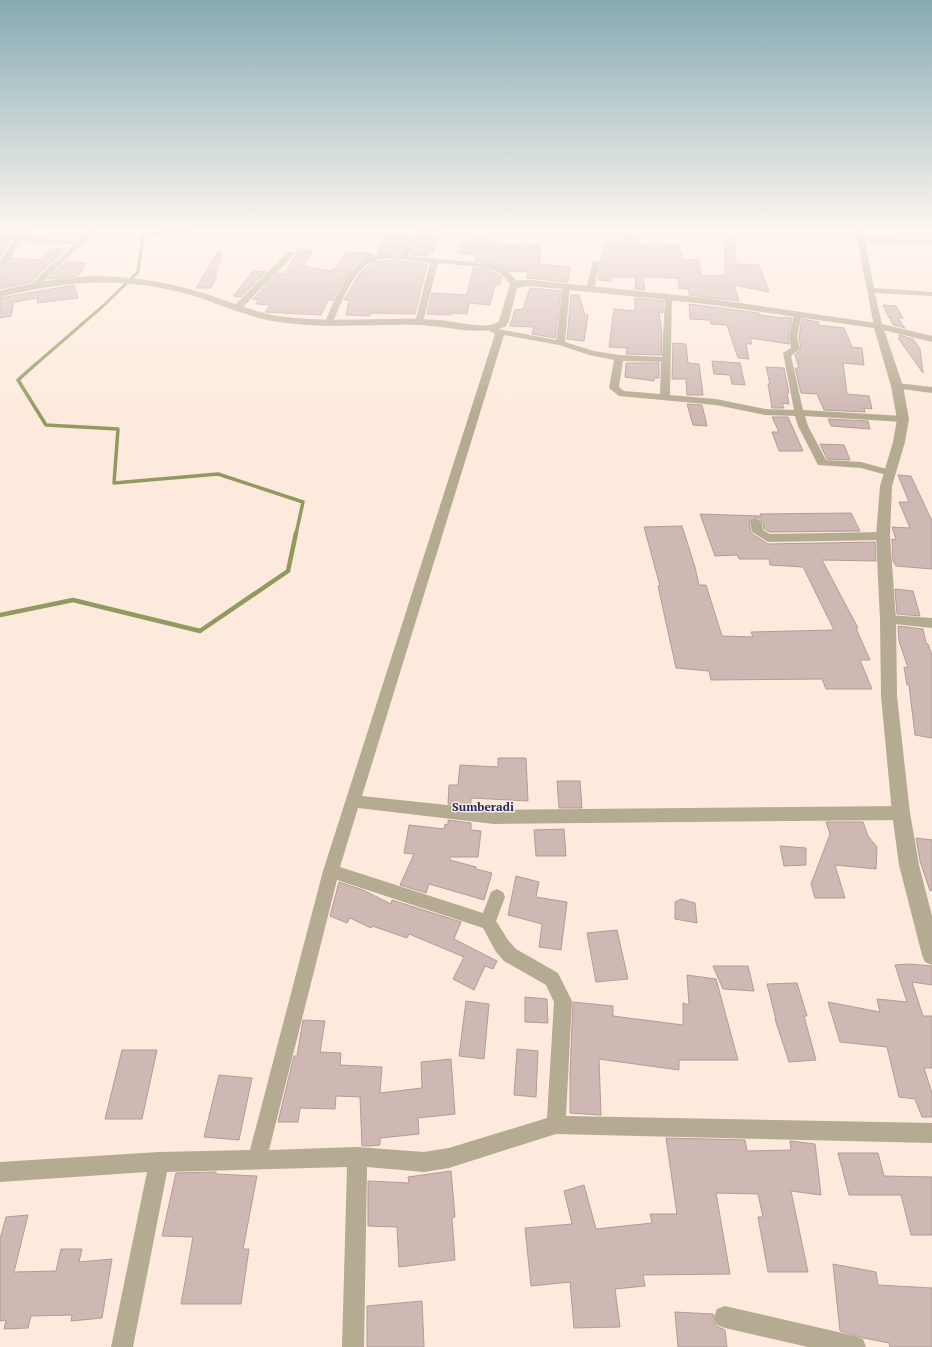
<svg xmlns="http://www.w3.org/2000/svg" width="932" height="1347" font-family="'PT Serif',serif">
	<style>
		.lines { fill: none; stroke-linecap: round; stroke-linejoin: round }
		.stream-far2 { stroke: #919a60; stroke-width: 3 }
		.stream-far1 { stroke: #919a60; stroke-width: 3.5 }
		.stream { stroke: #919a60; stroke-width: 4.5 }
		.building { fill: #cfb8b4; stroke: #b29c98 }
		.minor { fill: #b5aa92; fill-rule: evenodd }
		.tertiary { fill: #b5aa92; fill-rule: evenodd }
		.labels { text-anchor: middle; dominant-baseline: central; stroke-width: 3; stroke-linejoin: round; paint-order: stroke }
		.quarter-label { font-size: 12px; font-weight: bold; fill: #1f2961; stroke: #fdeadd }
	</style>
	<rect width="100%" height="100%" fill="#fdeadd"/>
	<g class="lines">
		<path class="stream-far2" d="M36,364l67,-58 35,-34 5,-37 56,-7"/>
		<path class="stream-far1" d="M37,363l-19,17 28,45 72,4 -4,54 104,-9 85,28 -7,32"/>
		<path class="stream" d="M0,615l73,-15 127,31 88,-60 8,-38"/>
	</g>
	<path class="building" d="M8,228h26l-8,8 -24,-2z
		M421,228h15l-3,10h5l-5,14h-5v4l-18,-1 4,-18 -8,-2 -1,1 -5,18h-23l11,-21 29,2z
		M622,236h15l1,8 41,2 3,13 17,1 2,15 24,1v-37h10l1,25 23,1 10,27 -35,-7 5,16 -50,-6v-6h-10l-1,-11 -35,-1 2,13 -10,-1 1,-12h-25l-1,4 -12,-1 3,-19 2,-11h2v-8h18z
		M476,238h13l-1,4 11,2 42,1 -2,19 31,3 -2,15 -42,-4 2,-6 -18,-1 -4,-3 -14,-5 -17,-2 1,-6 -17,-2 4,-12 11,2z
		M0,240l11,1 -11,17z
		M50,249h15l-34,33 -31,7v-22l8,-2 4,-7 29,2z
		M298,249l15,1 -9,16 27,5 6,-4 10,-15 28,2 -14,6 -8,7 -12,17 -8,16h-5l-7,15 -56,-3 5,-7 -14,-1 3,-4 -6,-1 25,-26 6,1 13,-20z
		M218,251l4,2 -7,23h2l-6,12h-15z
		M395,260l32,4 -12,50 -44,-1 -1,3 -24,-1 3,-15h-5l17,-28 13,-10z
		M66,262l20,1 -5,5h3l-6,8 -31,3z
		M473,268l15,1 14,8 -2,8h-5l-5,20 -21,-2 -2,11 -15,-1 -1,2 -24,-1 5,-21 35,2z
		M254,271l12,1 -25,25 -8,-1z
		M74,285l4,13 -41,5 1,-5 -24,4 -3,14 -11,2v-20z
		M530,288l31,3 -6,47 -23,-4 2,-7 -24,-1 5,-16 8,-1z
		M571,295h8l6,20h3l-4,26 -17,-2z
		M635,298l28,3v12l-4,-1 3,22 -1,21 -35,-1 1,-6 -18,-1 5,-38 21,2z
		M689,304l70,9 1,2 23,3 1,-1 8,1 -4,19 1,7 -39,-6 2,6h-6l3,15 -11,-1 -11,-33 -16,-1 -1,-4 -20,-1z
		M883,305l13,1 7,12h-5l7,10 -12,-3 -3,-6 2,-1h-3z
		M802,319l17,3 -1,3 26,3 8,19 10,1 2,17 -21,-2 4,31 22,2 3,13 -8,-1 1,4 -41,-2 -7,-16 -16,-1 -6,-25h4l-4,-13 6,-6 -2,-12z
		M899,335l14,4 7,10 3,24 -25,-35h2z
		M673,343l13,1 2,19 11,1 4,31h-16l-1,-16h-14z
		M712,361l28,2 5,22 -13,-1 -2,-9 -16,-1z
		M626,363h33v15h-5v3l-29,-4z
		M766,367l18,1 5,25h-2l2,11 -7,-1 2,5h-12l-4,-24h2z
		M687,404l15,1 5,21 -14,-1z
		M772,417h16l15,34h-24l-7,-19h7z
		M828,419l40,2 2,8 -39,-3z
		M820,444l24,1 6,15 -23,-1z
		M898,475l13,1 21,45v48l-36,-3 -3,-5 -1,-22 4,1 -4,-13 18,1 -11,-26h10z
		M851,513l9,18 -90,1 -6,-3 -1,-7 -6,-5 -8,5 2,11 17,11 107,-2 1,19 -54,-1 36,68h-2l14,32h-10l12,29h-46l-4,-10 -111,1 -2,-9 -33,-3 -18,-82h2l-16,-59 38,-1 13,41 4,18h7l16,51 31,1 -2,-5 83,-2 -31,-63 -33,-2 -1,-6h-30l-2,-4 -22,1 -15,-42 61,2 -1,-2z
		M895,589l18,2 7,25 -23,-2z
		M898,626l25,3 3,14 2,1 4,11v83l-17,-3 -6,-50h-2l-3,-18 4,1 -9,-27z
		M498,758h28l2,43 -57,-3v8l-23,-2 1,-19h9l2,-20 38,2z
		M557,781h23l2,27h-23z
		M448,820l23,3v7l10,1 -3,26h-28v3l26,7v2l16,4 -8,27 -55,-16 -3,9 -26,-8 14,-31 -10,-1 5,-28 35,4 1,-5 3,1z
		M826,822h37l5,14 9,11 -1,22 -41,-4 10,33h-30l-4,-14 19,-50z
		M564,829l2,27h-30l-2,-26z
		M916,838l16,2v50l-2,1 -10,-30z
		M780,846l26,2v17l-22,1z
		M516,876l23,6 -3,15 31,5 -6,48 -22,-3 3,-23 -34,-9z
		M339,882l24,8 28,14 1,-4 69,22 -7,17 43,22 -4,8 -8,-3 -11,24 -21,-11 11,-22 -55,-23 -2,4 -35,-12 -1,2 -21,-10 -3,5 -17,-7z
		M681,899l14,4 2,20 -22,-4v-17z
		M617,930l11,49 -32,3 -9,-49z
		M910,964l22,2v19l-20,-3 11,34h9v52h-8l8,25v24h-10l-7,-18 -16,-2 -12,-50 -47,-5 -12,-40 52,10 -3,-13 30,3 -12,-37z
		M713,966h35l6,25 -31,-2z
		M687,975l29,4 22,81h-59v10l-80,-11 2,56 -31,-2v-38l3,-73 40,4v10l70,9v-22l6,2z
		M797,983l10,33h-3l12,44 -27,2 -14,-43 1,1 -9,-36z
		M525,997l22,2 1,24 -23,-1z
		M466,1001l23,3 -5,55 -25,-3z
		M303,1020l22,1 -5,31 21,1 -1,12 42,2 -2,26 42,-5 -1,-26 30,-3 4,55 -37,4 1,16 -39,4v7l-10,1h-8l-2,-49 -24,-1 -1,13 -35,-1 -2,14h-20l16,-66h3z
		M517,1049l21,2 -2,46 -22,-2z
		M122,1050h35l-15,69h-37z
		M219,1075l33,3 -13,62 -35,-3z
		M666,1138l79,2 2,11 44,-1 -1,-9 25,3 6,51 -30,-4 17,81h-40l-10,-55h5l-5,-23 -42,-1 14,81 -87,1 2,11 -30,3 5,38 -46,1 -4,-46 -39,4 -6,-58 47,-4 -8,-33 20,-6 12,44 56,-6 -2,-9h27z
		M838,1153h40l6,23 48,1v58h-21l-10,-40h-52z
		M451,1171l4,46 -3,1 3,42 -56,7 -2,-40 -29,-1v-45l41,2 -1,-6z
		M216,1172v2l41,2 -14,73h6l-8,55h-60l12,-67 -31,-1 14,-63z
		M28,1215l-14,57 42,-1 5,-22h21l-3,13 33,-3 -10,59 -31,3 1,-6 -41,1 -3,12 -24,1 2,-9 -6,1v-82l6,-22z
		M833,1264l43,8 2,13 54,3v59h-42l-1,-4 -25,-5 -24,-7z
		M422,1301l2,46h-57v-41z
		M675,1312l38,2 3,12 9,4 2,17h-49z"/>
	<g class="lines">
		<path class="minor" d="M91,228h8l-63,60 -7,-2 44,-41 -52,-4 -14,23 -7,2v-5l14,-21 -14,-1v-4l77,6z
			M855,228h6l3,10 68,2v4l-67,-2 9,46 58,4v4l-57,-3 7,31 50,12v6l-57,-14 -1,-2z
			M406,236l7,2 -5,18 84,8 14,5 13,15 -7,2 -12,-13 -12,-5 -50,-5 -15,59 -4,3 -4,-3 15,-59c-17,-2 -38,-7 -56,-2 -20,6 -33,43 -41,61l-1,2h-6l-1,-2c9,-20 22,-57 45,-65 10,-3 21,-2 31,-1z
			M289,251l7,2 -55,56h-6v-4z
			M593,260l7,2 -6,27 -4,2 -4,-2z
			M563,284l7,2 -5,56 29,9 25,4 43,2 3,-60 7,-2 -2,100 46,4 49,10 29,1 -11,-57 8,-5 -2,-11 5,-23 1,-2h6l1,2 -5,23 3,12 -9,7 12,54 100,6 5,3 -5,3 -98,-6 3,10 18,34 35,2 33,9 1,2 -5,3 -29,-8 -43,-3 -20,-39 -3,-10 -30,-1 -49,-10 -97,-9 -10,-8 5,-28 -25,-5 -30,-10 -55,-10 -142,461 132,14 407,-4 5,2 2,5 -2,5 -5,2 -407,4 -136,-16 -18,59 143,46 8,-21 6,-3 6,3 2,5 -9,24 12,19 8,9 42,24 14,28 -6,115 366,7v20l-376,-9 -107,34 -25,4 -57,-5 -3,180h-22l5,-180 -180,5 -34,175h-22l36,-175 -147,10v-20l159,-10 91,-2 73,-279 172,-537 -6,-3 4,-3 63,12zM623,361l38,1 -1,32 -36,-3 -5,-4zM337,880l146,48 13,24 8,9 42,24 8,17 -7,116 -98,30 -25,4 -67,-5 -88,3z
			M897,383l35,4v6l-38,-5v-4z
			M756,518l6,4 1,8 7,4 113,-2 6,4 -6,4 -115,2 -16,-10 -2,-10z
			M888,615l44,3v10l-48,-5 -2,-3 2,-3z
			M725,1306l130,30 8,3 3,8h-58l-83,-19 -8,-3 -3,-8 3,-8z"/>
		<path class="tertiary" d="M98,276c35,1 69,6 102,16 26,8 52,20 79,24 53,8 107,0 161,4 13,1 50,11 59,1l11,-37 9,-4h12l175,18 176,26 21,62 6,33 -4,23 -13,44 -2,50 6,84 1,76 13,117 9,52 13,51v49l-7,-3 -3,-7 -23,-90 -7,-52 -11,-117 -1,-76 -4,-84 4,-50 13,-44 4,-23 -6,-33 -17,-58 -168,-24 -175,-18 -14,2 -8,33 -4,6c-29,9 -58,-1 -87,-2 -46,-1 -94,4 -140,-3 -30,-5 -58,-18 -87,-27 -68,-19 -123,-15 -191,2v-6c33,-9 65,-14 98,-15z"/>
	</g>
	<linearGradient id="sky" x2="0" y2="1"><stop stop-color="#85aab2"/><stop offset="0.55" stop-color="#fef6f0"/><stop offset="1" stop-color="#fef6f0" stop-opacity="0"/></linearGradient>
	<rect width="932" height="416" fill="url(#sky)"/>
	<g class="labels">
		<g class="quarter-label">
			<text x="483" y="806">Sumberadi</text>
		</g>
	</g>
</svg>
